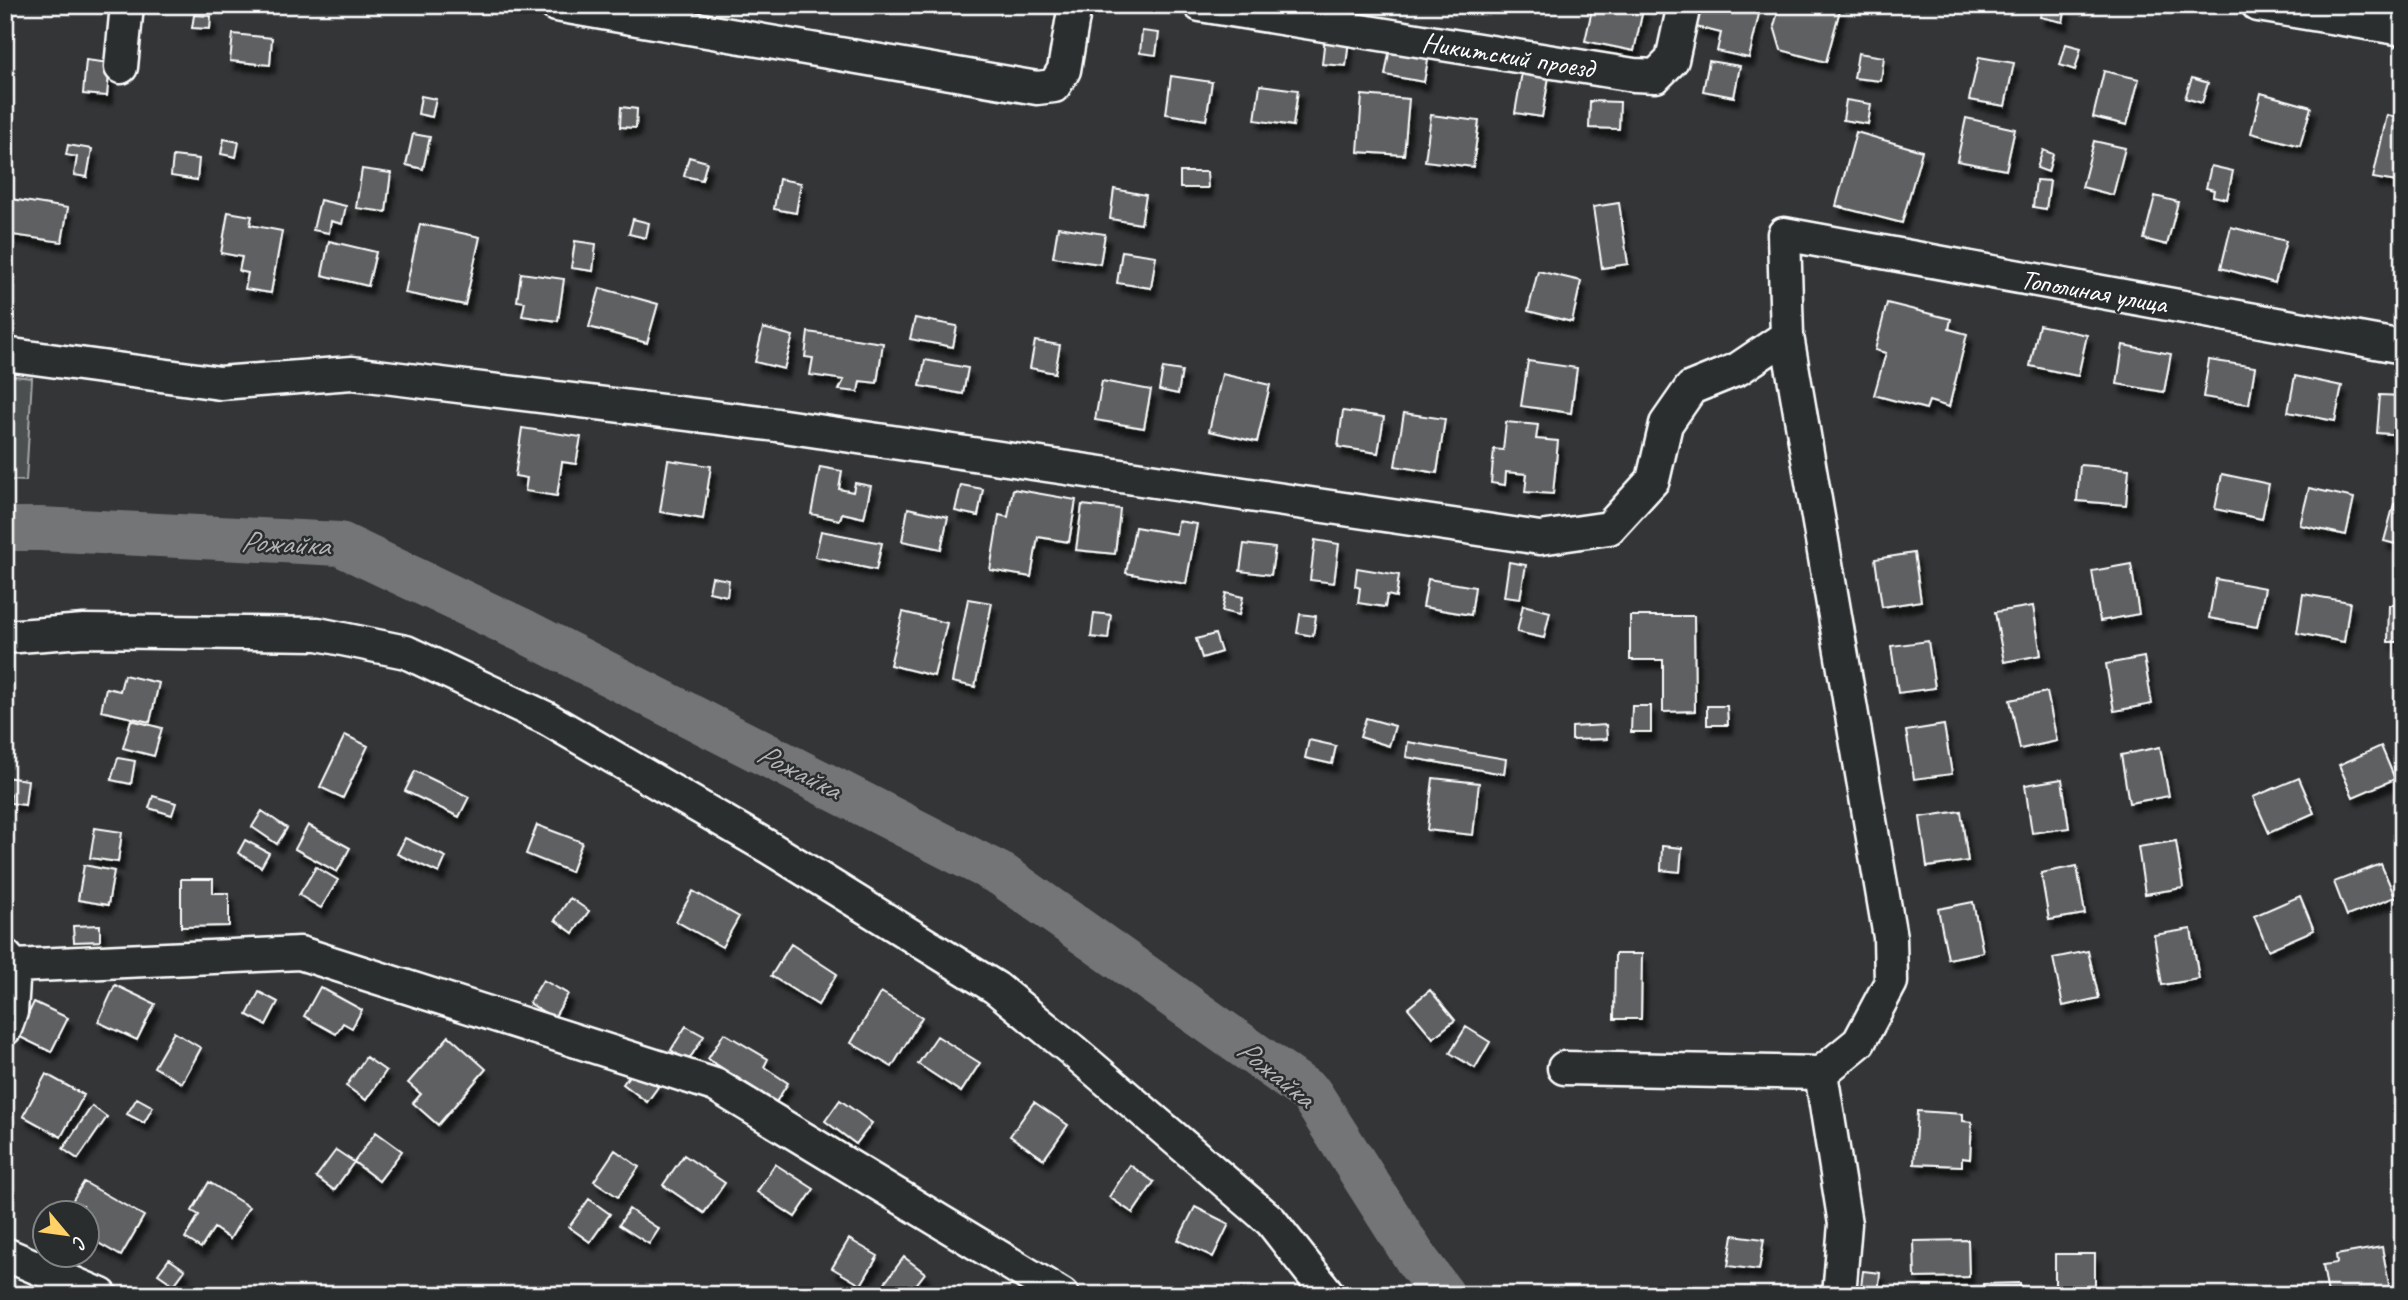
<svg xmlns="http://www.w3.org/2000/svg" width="2408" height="1300" font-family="Caveat,sans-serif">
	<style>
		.green { fill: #4c4f50; stroke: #a6a7a8; stroke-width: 2 }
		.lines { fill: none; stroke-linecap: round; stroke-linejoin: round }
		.river { stroke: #737576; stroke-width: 44 }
		.building { fill: #5f6162; stroke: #fff; stroke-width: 2; filter: url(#shadow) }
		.minor-casing { stroke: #fff; stroke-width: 37 }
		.minor { stroke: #2a2d2e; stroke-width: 32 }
		.labels { text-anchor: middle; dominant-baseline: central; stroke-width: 5; stroke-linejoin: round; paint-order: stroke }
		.street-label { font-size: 28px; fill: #fff; stroke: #2a2d2e }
		.water-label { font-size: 30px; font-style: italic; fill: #b2b3b4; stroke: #2a2d2e }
	</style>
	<defs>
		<filter id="shadow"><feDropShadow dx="4.5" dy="8" stdDeviation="2" flood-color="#0009"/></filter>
	</defs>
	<rect width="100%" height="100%" fill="#333536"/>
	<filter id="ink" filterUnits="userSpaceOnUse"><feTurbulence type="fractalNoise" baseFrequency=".0143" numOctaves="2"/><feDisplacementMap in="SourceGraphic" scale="14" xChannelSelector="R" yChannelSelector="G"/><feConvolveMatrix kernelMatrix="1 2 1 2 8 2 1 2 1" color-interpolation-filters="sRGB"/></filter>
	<g filter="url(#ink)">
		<path class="green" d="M5,375l27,3 -6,103 -21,-1z"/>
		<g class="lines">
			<path class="river" d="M5,529h35l300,15 186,88 476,243 309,219 105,165 27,36"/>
		</g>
		<path class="building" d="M1593,5h51l-10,46 -49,-10z
			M1701,5h47l-1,6 12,3 -10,44 -32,-7 4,-18 -25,-6z
			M1780,5l61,1 -15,56 -45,-12 -7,-24z
			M2043,5l23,2 -3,15 -23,-5z
			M194,15l17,1 -1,13 -18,-1z
			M1142,31l17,2 -3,22 -16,-2z
			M233,34l39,4 -2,27 -40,-4z
			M1325,37l24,2 -3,27 -24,-2z
			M2066,44l15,4 -6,22 -15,-5z
			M1390,48l39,6 -5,28 -39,-7z
			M1858,53l26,4 -3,24 -27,-3z
			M1979,57l35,6 -9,43 -36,-6z
			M86,60l24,3 -3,33 -24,-2z
			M1709,61l31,5 -6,31 -31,-6z
			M2104,71l35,8 -12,46 -34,-8z
			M1522,72l27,5 -7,40 -27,-4z
			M1171,76l41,6 -6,38 -40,-6z
			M2192,78l16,5 -6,20 -17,-5z
			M1260,85l38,5 -5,36 -38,-6z
			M2261,93l50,14 -11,39 -49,-13z
			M1362,95l47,4 -5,56 -46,-3z
			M421,96l15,3 -4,18 -14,-3z
			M1846,100l25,4 -3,20 -25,-4z
			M1590,101l30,1 -1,27 -30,-1z
			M621,107l16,2 -1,19 -16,-1z
			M1431,115l48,6 -6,46 -48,-6z
			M2387,115l16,3v65l-30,-5z
			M1966,118l49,11 -9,41 -49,-9z
			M1856,132l66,19 -20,72 -66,-17z
			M413,134l17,3 -7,32 -17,-4z
			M224,139l15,3 -3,15 -15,-3z
			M2094,141l31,7 -12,47 -31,-8z
			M68,145l24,4 -5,28 -13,-2 3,-18 -11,-2z
			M2043,150l10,4 -5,18 -11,-4z
			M173,156l26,3 -2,21 -26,-4z
			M689,157l18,5 -5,18 -18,-4z
			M2211,166l22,5 -6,28 -14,-3 1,-6 -8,-2z
			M362,169l29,4 -5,39 -30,-4z
			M1180,172h27l1,16h-28z
			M779,179l22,4 -5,30 -22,-4z
			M2036,180l14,1 -4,28 -13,-2z
			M1114,189l32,6 -5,29 -31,-5z
			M2155,196l23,6 -11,43 -23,-6z
			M5,198l63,10 -6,34 -57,-8z
			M320,200l26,6 -4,18 -11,-3 -2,12 -16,-3z
			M1619,203l9,61 -26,4 -9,-61z
			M228,212l24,4 -2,9 32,6 -11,62 -26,-4 3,-16 -9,-2 3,-14 -21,-4z
			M633,219l16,4 -3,15 -17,-4z
			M420,224l60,13 -15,68 -60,-12z
			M1058,227l47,7 -5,30 -47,-7z
			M2231,227l55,14 -11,42 -54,-15z
			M329,241l47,11 -8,34 -46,-11z
			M575,241l21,3 -3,27 -22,-3z
			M1122,251l34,5 -5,32 -34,-5z
			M1538,271l43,10 -9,41 -44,-11z
			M521,273l43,6 -6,42 -36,-5 3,-14 -8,-1z
			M600,288l58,16 -11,39 -58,-16z
			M1887,303l64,16 -2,10 18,5 -18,73 -20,-6 -3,8 -52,-14 12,-42 -11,-3z
			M915,318l42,8 -4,21 -43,-8z
			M2039,325l48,10 -9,41 -48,-10z
			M763,328l30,8 -9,33 -29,-7z
			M808,332l75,11 -6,40 -17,-2 -2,11 -19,-2 5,-10 -34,-5 3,-17 -8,-1z
			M1035,341l25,4 -5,28 -25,-5z
			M2123,345l48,9 -7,38 -47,-8z
			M925,360l43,8 -5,26 -43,-8z
			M2209,360l46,7 -6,37 -46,-7z
			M1528,361l49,7 -6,45 -50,-7z
			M1163,368l19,3 -4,23 -19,-4z
			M1222,374l48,11 -13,57 -48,-11z
			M2295,376l47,10 -7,35 -47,-9z
			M1102,381l49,9 -7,38 -49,-8z
			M2380,395l23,1v39l-26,-2z
			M1343,411l41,6 -6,36 -40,-6z
			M1404,413l41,6 -8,54 -42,-7z
			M1506,422l32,3 -2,14 22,2 -5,53 -28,-2 2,-18 -21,-2 -1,13 -14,-2 3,-34 9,1z
			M522,428l59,9 -5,27 -14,-2 -5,34 -32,-5 2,-13 -12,-2z
			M668,460l43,6 -8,53 -43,-7z
			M2080,465l49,4 -3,36 -49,-4z
			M820,467l22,4 -3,18 14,3 2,-9 16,3 -7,32 -22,-5 -2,7 -29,-6z
			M2222,474l47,10 -7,35 -47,-10z
			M961,485l22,4 -5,27 -23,-5z
			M2309,488l45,10 -8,37 -46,-10z
			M1013,489l63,11 -7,42 -31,-5 -7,40 -41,-7 9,-55 9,2z
			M2394,504l9,2v40l-19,-5z
			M1082,505l38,4 -5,45 -39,-4z
			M908,508l40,9 -7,32 -39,-8z
			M1178,521l19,3 -11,60 -60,-11 9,-46 41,7z
			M821,531l61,12 -6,27 -61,-13z
			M1315,540l24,4 -5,39 -24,-3z
			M1244,544l31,4 -4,27 -31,-4z
			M1914,553l7,48 -39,6 -7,-48z
			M1509,562l17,3 -6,34 -16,-2z
			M2131,564l8,50 -39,7 -8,-50z
			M1357,568l42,7 -3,22 -9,-2 -2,12 -27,-4 2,-15 -5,-2z
			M712,577l17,3 -2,16 -18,-4z
			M1428,579l47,8 -4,28 -48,-8z
			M2216,579l49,9 -8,39 -48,-9z
			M1226,593l17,4 -4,18 -17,-4z
			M2303,594l47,8 -6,40 -47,-9z
			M968,599l24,4 -17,84 -23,-5z
			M1523,605l27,7 -6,26 -27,-6z
			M2389,605h14v37h-15z
			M2033,606l8,49 -37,7 -9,-50z
			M903,612l44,11 -13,53 -44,-11z
			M1094,613l17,2 -3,24 -17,-2z
			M1300,614l16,2 -3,20 -16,-3z
			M1630,616h64l1,95 -32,1v-52h-33z
			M1215,634l6,18 -19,6 -6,-19z
			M1928,641l7,47 -37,5 -7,-47z
			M2144,657l8,47 -38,7 -8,-47z
			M124,675l35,8 -9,39 -49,-11 5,-23 14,3z
			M2047,692l10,49 -37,8 -10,-49z
			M1632,706h19v26h-20z
			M1707,706h20l1,19h-21z
			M1366,718l29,8 -6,20 -29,-9z
			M131,720l31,8 -8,28 -31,-8z
			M1606,725l1,14 -35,1v-13z
			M1944,725l8,49 -38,5 -8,-48z
			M345,735l23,11 -25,52 -23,-11z
			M1309,740l27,6 -4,18 -27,-6z
			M1408,742l98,17 -2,15 -98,-17z
			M2381,746l14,33 -42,18 -14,-32z
			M2160,747l9,49 -40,7 -8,-48z
			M118,758l17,3 -4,23 -20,-4z
			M415,771l54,26 -10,20 -54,-26z
			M5,777l23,3 -3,25 -15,-2 1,-9 -6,-1z
			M1433,778l46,5 -6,52 -46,-5z
			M2299,778l15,35 -45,20 -16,-36z
			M2062,779l7,49 -37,5 -7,-48z
			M153,796l23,7 -4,12 -23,-7z
			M262,811l25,17 -10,16 -25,-17z
			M1961,811l7,50 -41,6 -7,-50z
			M308,825l42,23 -13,24 -42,-23z
			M537,825l45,17 -11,30 -45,-18z
			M95,828l27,4 -4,30 -28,-4z
			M405,838l41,19 -7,16 -42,-19z
			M245,840l24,13 -8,14 -23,-14z
			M2176,841l7,47 -38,6 -7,-47z
			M1662,846l20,2 -2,24 -19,-2z
			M2381,864l14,33 -48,19 -13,-34z
			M84,865l30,6 -6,34 -30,-5z
			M2077,866l8,48 -36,6 -8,-47z
			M316,867l22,13 -17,28 -22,-13z
			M181,879h32v14h16v33l-48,1z
			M693,891l46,26 -17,30 -46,-26z
			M2300,896l14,34 -46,20 -14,-34z
			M570,898l19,13 -16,22 -18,-13z
			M1973,902l10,50 -35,7 -10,-50z
			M100,925v16l-26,1 -1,-16z
			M2191,929l8,50 -37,6 -8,-50z
			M791,944l46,30 -19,31 -47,-29z
			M2088,951l11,47 -36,8 -10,-48z
			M1615,954h27l-1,65h-27z
			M543,980l25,14 -14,24 -25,-15z
			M115,985l40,19 -18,36 -39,-18z
			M320,987l42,23 -10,18 -9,-5 -7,11 -32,-18z
			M1430,990l25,30 -22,18 -25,-30z
			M259,992l19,10 -12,23 -19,-10z
			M881,992l41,25 -30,50 -41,-24z
			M34,1002l34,16 -17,34 -33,-16z
			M686,1026l18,10 -16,25 -17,-11z
			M1466,1027l24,15 -15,26 -25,-15z
			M174,1032l27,16 -19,35 -28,-16z
			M724,1033l44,26 -4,8 24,16 -12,19 -68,-43z
			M449,1036l37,33 -48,56 -25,-22 8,-9 -13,-11z
			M937,1036l43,27 -19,29 -43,-28z
			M366,1057l20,14 -20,29 -20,-14z
			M634,1069l24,18 -11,15 -24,-18z
			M46,1074l38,21 -23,42 -38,-21z
			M137,1098l16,9 -9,16 -17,-9z
			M840,1100l32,23 -16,21 -31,-23z
			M1034,1102l34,23 -24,34 -34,-23z
			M92,1106l15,11 -29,42 -15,-10z
			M1917,1111l46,3v7l9,1 -2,37 -8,-1v8l-48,-2z
			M376,1132l26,19 -23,30 -25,-19z
			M336,1150l18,12 -20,28 -18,-13z
			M615,1150l24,17 -21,30 -24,-16z
			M684,1155l41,28 -21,30 -41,-28z
			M775,1164l39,25 -19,28 -38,-25z
			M1130,1165l24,17 -21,31 -24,-16z
			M84,1182l60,34 -23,40 -33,-19v-25h-9l4,-6 -11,-5z
			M209,1182l40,25 -19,32 -16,-11 -13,20 -16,-10 14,-23 -7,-4z
			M589,1199l21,15 -20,28 -21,-15z
			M1195,1207l34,17 -16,33 -35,-17z
			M629,1209l30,20 -10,15 -30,-19z
			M1733,1235l31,4 -5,31 -31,-4z
			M849,1239l29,17 -17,29 -29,-17z
			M1968,1240l1,37 -54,1 -1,-37z
			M2382,1247l9,48h-63l-5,-30 14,-2 -1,-8z
			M2055,1254h40v41h-40z
			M904,1257l21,16 -17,22h-9l-15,-11z
			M169,1259l16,11 -11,15 -16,-11z
			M1863,1271l17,2 -2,22h-18z
			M2020,1283l1,12h-38v-11z
			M757,1287l12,8h-17z
			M2284,1290l1,5h-24z"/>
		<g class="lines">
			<defs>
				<path id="minor" d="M556,5l481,83 17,-2 10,-16 11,-65
					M1200,5l434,70 22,1 16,-16 12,-55
					M2258,5l145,24
					M121,67l6,-62
					M5,354l215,29 132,-10 425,52 763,113 69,-10 44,-48 13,-56 25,-36 47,-19 49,-33
					M5,637l79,-6 234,3 88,18 140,66 224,130 226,140 76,62 199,171 58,74
					M5,956l9,10 -3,46 -6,17
					M14,966l286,-13 415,132 347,210
					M1564,1068l257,5 38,-31 32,-60 -1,-45 -103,-601 -3,-102 619,113
					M1821,1073l24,151 -6,71
					M5,1254l96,41"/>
			</defs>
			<use href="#minor" class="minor-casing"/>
			<use href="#minor" class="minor"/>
		</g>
	</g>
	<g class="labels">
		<g class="street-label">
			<text transform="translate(1508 55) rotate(9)">Никитский проезд</text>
			<text transform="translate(2094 291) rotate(10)">Тополиная улица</text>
		</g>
		<g class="water-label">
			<text transform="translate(285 543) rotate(3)">Рожайка</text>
			<text transform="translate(799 771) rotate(27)">Рожайка</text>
			<text transform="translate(1276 1073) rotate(39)">Рожайка</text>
		</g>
	</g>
	<rect width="2408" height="1300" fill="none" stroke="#2a2d2e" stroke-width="28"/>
	<rect x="14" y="14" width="2380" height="1272" fill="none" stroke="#fff" stroke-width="2.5" filter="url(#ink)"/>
	<g transform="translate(66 1234) rotate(119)"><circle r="33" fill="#2a2d2e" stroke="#7f8182" stroke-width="2"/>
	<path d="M0-5L12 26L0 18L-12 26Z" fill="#ffd166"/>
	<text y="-10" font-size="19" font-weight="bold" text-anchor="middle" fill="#ffffff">С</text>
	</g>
</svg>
